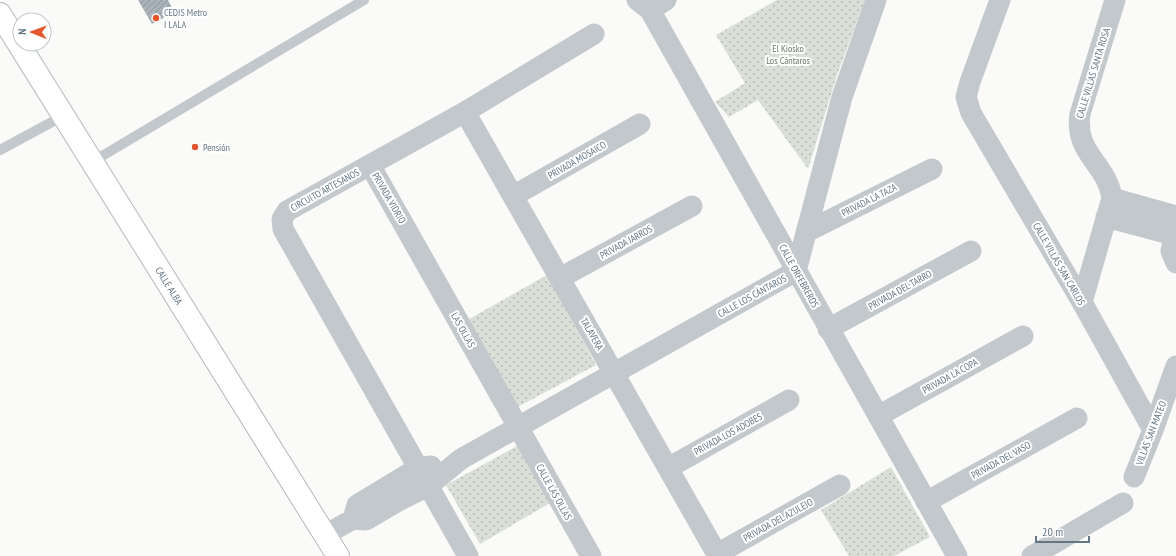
<svg xmlns="http://www.w3.org/2000/svg" width="1176" height="556" font-family="'PT Sans Narrow',sans-serif">
	<style>
		.grass { fill: url(#grass-dots) }
		.building { fill: url(#building-hatch) }
		.lines { fill: none; stroke-linecap: round; stroke-linejoin: round }
		.secondary-casing { stroke: #b3babf; stroke-width: 24 }
		.lane { stroke: #c3c8cc; stroke-width: 10 }
		.street { stroke: #c3c8cc; stroke-width: 21 }
		.secondary { stroke: #fff; stroke-width: 22 }
		.poi-dot { fill: #e4572e; stroke: #fff; stroke-width: 1.5 }
		.labels { text-anchor: middle; dominant-baseline: central; stroke-width: 4; stroke-linejoin: round; paint-order: stroke }
		.poi-label { font-size: 10px; fill: #657683; stroke: #fff; text-anchor: start }
		.park-label { font-size: 10px; fill: #687a64; stroke: #fff }
		.street-label { font-size: 10px; fill: #657683; stroke: #fff }
	</style>
	<defs>
		<pattern id="grass-dots" width="8" height="8" patternUnits="userSpaceOnUse"><rect width="8" height="8" fill="#dadfd7"/><path d="M2 2h.1M6 6h.1" fill="none" stroke="#b4b9b4" stroke-width="1.8" stroke-linecap="round"/></pattern>
		<pattern id="building-hatch" width="6" height="6" patternUnits="userSpaceOnUse"><rect width="6" height="6" fill="#aab3b9"/><path d="M-1 1l2-2M0 6l6-6M5 7l2-2" fill="none" stroke="#8e969c"/></pattern>
	</defs>
	<rect width="100%" height="100%" fill="#fafaf8"/>
	<path class="grass" d="M777,0h88l-28,75 -29,94 -50,-69 -29,17 -14,-15 30,-19 -29,-48z
		M547,275l49,90 -84,45 -48,-88z
		M519,445l31,58 -70,41 -34,-59z
		M891,467l39,70 -36,19h-45l-28,-46z"/>
	<path class="building" d="M138,0h30l6,12 -22,12z"/>
	<g class="lines">
		<defs>
			<g id="secondary">
				<path id="s1" d="M0,14l338,542"/>
			</g>
		</defs>
		<use href="#secondary" class="secondary-casing"/>
		<path class="lane" d="M0,150l63,-34
			M92,162l272,-162"/>
		<path class="street" d="M637,0l13,10 307,546
			M1000,0l-30,82 -4,15 5,16 111,189 71,128
			M650,10l16,-10
			M465,112l253,444
			M370,165l221,391
			M513,196l127,-72
			M1112,198l64,18
			M1106,217l68,18
			M1176,227l-5,24 5,12
			M806,232l126,-63
			M560,278l132,-72
			M1082,302l30,-104c-5,-35 -38,-44 -32,-84l35,-114
			M828,329l143,-78
			M878,416l145,-80
			M668,468l121,-68
			M1134,477l19,-47 23,-64
			M926,502l151,-84
			M353,519l4,-14 61,-37 13,-2
			M325,535l28,-16 13,1 34,-20 28,-14 33,-27 335,-188 46,-174 34,-97
			M717,554l123,-69
			M468,556l-185,-327 -1,-10 5,-8 178,-99 129,-78
			M1032,556l91,-53"/>
		<use href="#secondary" class="secondary"/>
	</g>
	<g class="poi-dot">
		<circle cx="156" cy="18" r="4"/>
		<circle cx="195" cy="147" r="4"/>
	</g>
	<g class="labels">
		<g class="poi-label">
			<text x="164" y="12">CEDIS Metro<tspan x="164" dy="12">I LALA</tspan></text>
			<text x="203" y="147">Pensión</text>
		</g>
		<g class="park-label">
			<text x="788" y="48">El Kiosko<tspan x="788" dy="12">Los Cántaros</tspan></text>
		</g>
		<g class="street-label">
			<text transform="translate(1093 73) rotate(-73)">CALLE VILLAS SANTA ROSA</text>
			<text transform="translate(577 160) rotate(-30)">PRIVADA MOSAICO</text>
			<text transform="translate(325 190) rotate(-29)">CIRCUITO ARTESANOS</text>
			<text transform="translate(389 198) rotate(60)">PRIVADA VIDRIO</text>
			<text transform="translate(869 200) rotate(-27)">PRIVADA LA TAZA</text>
			<text transform="translate(626 242) rotate(-29)">PRIVADA JARROS</text>
			<text transform="translate(1059 264) rotate(60)">CALLE VILLAS SAN CARLOS</text>
			<text transform="translate(799 276) rotate(61)">CALLE ORFEBREROS</text>
			<text stroke="none"><textPath href="#s1" startOffset="320">CALLE ALBA</textPath></text>
			<text transform="translate(900 290) rotate(-29)">PRIVADA DEL TARRO</text>
			<text transform="translate(752 296) rotate(-29)">CALLE LOS CÁNTAROS</text>
			<text transform="translate(463 330) rotate(61)">LAS OLLAS</text>
			<text transform="translate(592 334) rotate(60)">TALAVERA</text>
			<text transform="translate(950 376) rotate(-29)">PRIVADA LA COPA</text>
			<text transform="translate(1151 433) rotate(-69)">VILLAS SAN MATEO</text>
			<text transform="translate(728 434) rotate(-29)">PRIVADA LOS ADOBES</text>
			<text transform="translate(1001 460) rotate(-29)">PRIVADA DEL VASO</text>
			<text transform="translate(554 492) rotate(61)">CALLE LAS OLLAS</text>
			<text transform="translate(778 520) rotate(-29)">PRIVADA DEL AZULEJO</text>
		</g>
	</g>
	<g transform="translate(32 32) rotate(271)"><circle r="19" fill="#ffffff" stroke="#c1c8cd"/>
	<path d="M0-3L7 15L0 10L-7 15Z" fill="#e4572e"/>
	<text y="-6" font-size="11" font-weight="bold" text-anchor="middle" fill="#657683">N</text>
	</g>
	<path d="M1036 536v6h53v-6" fill="none" stroke="#657683" stroke-width="2"/>
	<text x="1042" y="536" font-size="12" fill="#657683" stroke="#ffffff" stroke-width="3" paint-order="stroke">20 m</text>
</svg>
